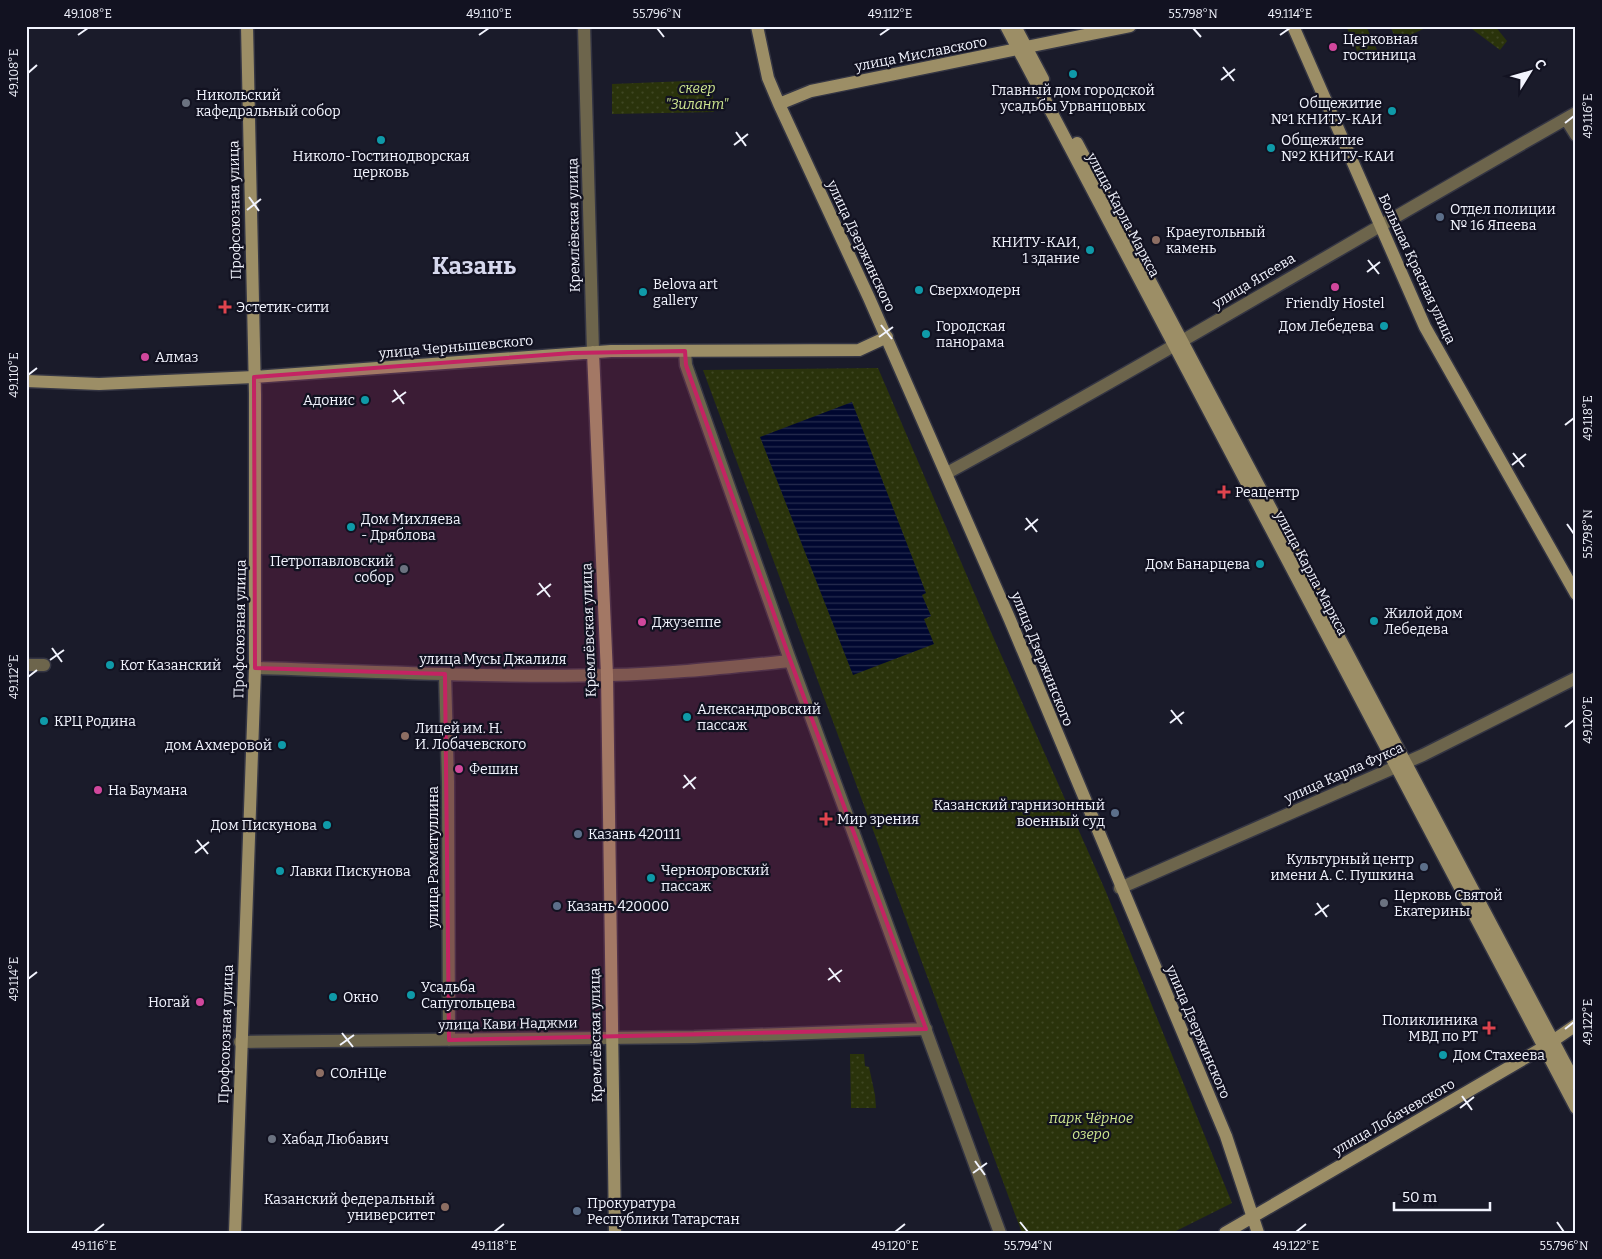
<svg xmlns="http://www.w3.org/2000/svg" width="1602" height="1259" font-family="Bitter,serif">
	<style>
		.grass { fill: url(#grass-dots) }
		.water { fill: url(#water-rules) }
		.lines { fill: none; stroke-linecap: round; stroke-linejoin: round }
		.street-casing { stroke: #343543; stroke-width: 15 }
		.secondary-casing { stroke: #343543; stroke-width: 15 }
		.street { stroke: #6d654c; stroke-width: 12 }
		.secondary { stroke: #9c8e66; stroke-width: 12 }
		.marked { fill: #c42363; fill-opacity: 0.2; stroke: #c42363; stroke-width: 4; stroke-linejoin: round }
		.ticks { fill: none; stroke: #f2f4fe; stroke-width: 2 }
		.hotel-dot { fill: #d1479c; stroke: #121221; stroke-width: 2 }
		.culture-dot { fill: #0f9aa8; stroke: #121221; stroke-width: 2 }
		.worship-dot { fill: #6b7280; stroke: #121221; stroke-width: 2 }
		.service-dot { fill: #5c6f8a; stroke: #121221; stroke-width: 2 }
		.education-dot { fill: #8d6e63; stroke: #121221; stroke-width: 2 }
		.health-dot { fill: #e0444e; stroke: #121221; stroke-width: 2 }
		.labels { text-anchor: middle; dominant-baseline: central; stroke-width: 4.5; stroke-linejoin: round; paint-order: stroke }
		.poi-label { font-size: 14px; fill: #f2f4fe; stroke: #121221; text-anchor: start }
		.street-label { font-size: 14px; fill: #f2f4fe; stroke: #121221 }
		.park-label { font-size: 14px; font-style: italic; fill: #cfe790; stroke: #121221 }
		.town-label { font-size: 24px; font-weight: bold; fill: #d6d8ed; stroke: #121221 }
		.neatline { fill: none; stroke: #f2f4fe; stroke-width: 2 }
		.ticks-label { font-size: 12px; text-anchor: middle; fill: #f2f4fe }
	</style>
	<defs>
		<pattern id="grass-dots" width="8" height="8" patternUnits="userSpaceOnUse" patternTransform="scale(1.25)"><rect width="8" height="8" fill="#2a330b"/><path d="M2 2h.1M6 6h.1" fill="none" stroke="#3f4723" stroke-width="1.8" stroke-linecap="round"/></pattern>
		<pattern id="water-rules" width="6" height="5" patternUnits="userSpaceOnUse" patternTransform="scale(1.25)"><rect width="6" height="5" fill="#000730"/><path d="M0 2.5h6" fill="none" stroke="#262c4f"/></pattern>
	</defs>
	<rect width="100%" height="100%" fill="#1a1b2a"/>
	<path class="grass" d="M1349,26h17l11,24 -17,8 -13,-30z
		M1390,26h40l-33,15z
		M1468,26h27l12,15 -7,9z
		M712,80l2,32 -102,2v-30z
		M878,368l113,264 115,260 126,311 -60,30h-150l-319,-863z
		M850,1054h14l1,12 4,1 6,28 1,13h-25z"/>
	<path class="water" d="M852,402l74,191 -4,2 9,21 -7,3 10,25 -81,31 -93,-238z"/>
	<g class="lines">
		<defs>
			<path id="street" d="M584,26l9,326
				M1566,119l10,16
				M685,351l1,14 102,289 212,579
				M947,473c212,-115 419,-241 629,-360
				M26,665h18
				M255,668c118,3 236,10 354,7 60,-1 121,-8 181,-14
				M445,674l3,108 1,258
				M1120,888l303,-133 153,-77
				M240,1042l454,-5 232,-8"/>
			<path id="secondary" d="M757,26l11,52 11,26 90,194 141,322 216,516 32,97
				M1006,26l570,1082
				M1015,26l28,53
				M1293,26l132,301 151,267
				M779,104l32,-13 319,-65
				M1077,143l499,941
				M593,352l14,323 8,558
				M26,381l73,3 155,-7 357,-26 248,-1 28,-13
				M235,1233l20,-565v-274l-8,-368
				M1225,1233l319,-186 32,-22"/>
		</defs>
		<use href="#street" class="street-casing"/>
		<use href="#secondary" class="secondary-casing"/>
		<use href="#street" class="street"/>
		<use href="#secondary" class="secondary"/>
	</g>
	<path class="marked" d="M685,351l1,14 102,289 138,375 -477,11 -4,-366 -190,-6 -1,-291 318,-24z"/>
	<path class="ticks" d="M657,28l7,9M1193,28l8,9M78,35l10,-7M479,35l10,-7M880,35l10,-7M1280,35l10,-7M1223,67l11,14M28,73l9,-8M1221,80l14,-11M1565,123l9,-7M736,132l10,14M734,145l14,-11M249,197l10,14M247,210l14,-11M1368,260l11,14M1367,272l13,-10M881,325l11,14M879,337l14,-10M28,375l9,-7M394,390l10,14M392,402l14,-10M1565,425l9,-7M1513,453l11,14M1512,465l14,-11M1026,518l11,14M1567,524l7,10M1025,530l13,-11M539,583l11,14M537,595l14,-11M52,648l10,14M50,660l14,-10M28,677l9,-7M1171,710l11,14M1170,723l14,-11M1565,727l9,-7M684,775l11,14M683,788l13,-11M197,840l11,14M195,853l14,-11M1317,903l10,14M1315,915l14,-10M829,968l11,14M28,979l9,-7M828,980l14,-10M1565,1029l9,-7M342,1033l11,14M340,1045l14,-10M1462,1096l10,14M1460,1108l14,-11M975,1161l10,14M973,1173l14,-10M1020,1222l8,10M1557,1222l7,10M94,1232l10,-8M494,1232l10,-8M895,1232l10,-8M1296,1232l10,-8"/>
	<g class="hotel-dot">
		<circle cx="1333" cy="47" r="5"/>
		<circle cx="1335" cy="287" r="5"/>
		<circle cx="145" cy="357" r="5"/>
		<circle cx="642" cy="622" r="5"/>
		<circle cx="459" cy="769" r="5"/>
		<circle cx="98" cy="790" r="5"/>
		<circle cx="200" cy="1002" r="5"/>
	</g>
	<g class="culture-dot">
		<circle cx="1073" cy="74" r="5"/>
		<circle cx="1392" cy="111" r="5"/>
		<circle cx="381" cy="140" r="5"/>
		<circle cx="1271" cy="148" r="5"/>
		<circle cx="1090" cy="250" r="5"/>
		<circle cx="919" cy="290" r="5"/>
		<circle cx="643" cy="292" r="5"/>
		<circle cx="1384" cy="326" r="5"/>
		<circle cx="926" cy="334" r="5"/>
		<circle cx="365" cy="400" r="5"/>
		<circle cx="351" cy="527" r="5"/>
		<circle cx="1260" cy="564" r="5"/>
		<circle cx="1374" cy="621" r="5"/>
		<circle cx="110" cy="665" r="5"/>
		<circle cx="687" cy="717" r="5"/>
		<circle cx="44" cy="721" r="5"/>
		<circle cx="282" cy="745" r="5"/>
		<circle cx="327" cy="825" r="5"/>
		<circle cx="280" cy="871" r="5"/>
		<circle cx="651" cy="878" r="5"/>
		<circle cx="411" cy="995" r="5"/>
		<circle cx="333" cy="997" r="5"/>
		<circle cx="1443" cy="1055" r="5"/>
	</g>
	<g class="worship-dot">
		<circle cx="186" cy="103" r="5"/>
		<circle cx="404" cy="569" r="5"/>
		<circle cx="1384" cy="903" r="5"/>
		<circle cx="272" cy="1139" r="5"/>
	</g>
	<g class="service-dot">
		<circle cx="1440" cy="217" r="5"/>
		<circle cx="1115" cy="813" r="5"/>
		<circle cx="578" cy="834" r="5"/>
		<circle cx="1424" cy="867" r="5"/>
		<circle cx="557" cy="906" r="5"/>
		<circle cx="577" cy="1211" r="5"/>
	</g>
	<g class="education-dot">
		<circle cx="1156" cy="240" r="5"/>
		<circle cx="405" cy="736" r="5"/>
		<circle cx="320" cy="1073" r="5"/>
		<circle cx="445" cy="1207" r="5"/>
	</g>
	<g class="health-dot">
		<path d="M222.5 299.5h5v5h5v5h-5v5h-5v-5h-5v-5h5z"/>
		<path d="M1221.5 484.5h5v5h5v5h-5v5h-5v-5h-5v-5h5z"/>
		<path d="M823.5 811.5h5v5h5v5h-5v5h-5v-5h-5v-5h5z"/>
		<path d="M1486.5 1020.5h5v5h5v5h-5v5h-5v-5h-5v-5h5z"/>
	</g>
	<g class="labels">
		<g class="poi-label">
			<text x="1343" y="39">Церковная<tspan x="1343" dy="16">гостиница</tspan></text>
			<text x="1073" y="90" text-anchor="middle">Главный дом городской<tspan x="1073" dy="16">усадьбы Урванцовых</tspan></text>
			<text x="196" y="95">Никольский<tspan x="196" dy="16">кафедральный собор</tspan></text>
			<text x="1382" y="103" text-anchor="end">Общежитие<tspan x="1382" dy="16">№1 КНИТУ-КАИ</tspan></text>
			<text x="1281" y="140">Общежитие<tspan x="1281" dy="16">№2 КНИТУ-КАИ</tspan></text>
			<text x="381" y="156" text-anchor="middle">Николо-Гостинодворская<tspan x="381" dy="16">церковь</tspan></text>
			<text x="1450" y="209">Отдел полиции<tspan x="1450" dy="16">№ 16 Япеева</tspan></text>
			<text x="1166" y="232">Краеугольный<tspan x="1166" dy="16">камень</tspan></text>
			<text x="1080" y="242" text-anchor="end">КНИТУ-КАИ,<tspan x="1080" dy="16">1 здание</tspan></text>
			<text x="653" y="284">Belova art<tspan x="653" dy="16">gallery</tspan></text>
			<text x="929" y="290">Сверхмодерн</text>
			<text x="1335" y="303" text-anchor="middle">Friendly Hostel</text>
			<text x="236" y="307">Эстетик-сити</text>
			<text x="936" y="326">Городская<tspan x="936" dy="16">панорама</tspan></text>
			<text x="1374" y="326" text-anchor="end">Дом Лебедева</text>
			<text x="155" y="357">Алмаз</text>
			<text x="355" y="400" text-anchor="end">Адонис</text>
			<text x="1235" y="492">Реацентр</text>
			<text x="361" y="519">Дом Михляева<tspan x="361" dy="16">- Дряблова</tspan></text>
			<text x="394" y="561" text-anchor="end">Петропавловский<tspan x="394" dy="16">собор</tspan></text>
			<text x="1250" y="564" text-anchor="end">Дом Банарцева</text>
			<text x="1384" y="613">Жилой дом<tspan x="1384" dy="16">Лебедева</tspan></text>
			<text x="652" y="622">Джузеппе</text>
			<text x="120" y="665">Кот Казанский</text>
			<text x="697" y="709">Александровский<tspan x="697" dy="16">пассаж</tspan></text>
			<text x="54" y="721">КРЦ Родина</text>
			<text x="415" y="728">Лицей им. Н.<tspan x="415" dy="16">И. Лобачевского</tspan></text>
			<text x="272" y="745" text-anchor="end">дом Ахмеровой</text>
			<text x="469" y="769">Фешин</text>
			<text x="108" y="790">На Баумана</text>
			<text x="1105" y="805" text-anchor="end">Казанский гарнизонный<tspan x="1105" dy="16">военный суд</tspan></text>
			<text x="837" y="819">Мир зрения</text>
			<text x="317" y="825" text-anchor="end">Дом Пискунова</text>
			<text x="588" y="834">Казань 420111</text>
			<text x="1414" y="859" text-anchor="end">Культурный центр<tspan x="1414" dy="16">имени А. С. Пушкина</tspan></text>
			<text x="661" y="870">Чернояровский<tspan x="661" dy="16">пассаж</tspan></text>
			<text x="290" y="871">Лавки Пискунова</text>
			<text x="1394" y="895">Церковь Святой<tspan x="1394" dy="16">Екатерины</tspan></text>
			<text x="567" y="906">Казань 420000</text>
			<text x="421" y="987">Усадьба<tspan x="421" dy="16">Сапугольцева</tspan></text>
			<text x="343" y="997">Окно</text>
			<text x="190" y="1002" text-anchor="end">Ногай</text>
			<text x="1478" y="1020" text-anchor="end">Поликлиника<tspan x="1478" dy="16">МВД по РТ</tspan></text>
			<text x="1453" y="1055">Дом Стахеева</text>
			<text x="330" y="1073">СОлНЦе</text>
			<text x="282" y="1139">Хабад Любавич</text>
			<text x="435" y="1199" text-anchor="end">Казанский федеральный<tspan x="435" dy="16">университет</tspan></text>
			<text x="587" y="1203">Прокуратура<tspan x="587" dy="16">Республики Татарстан</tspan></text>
		</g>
		<g class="street-label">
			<text transform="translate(921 54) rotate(-11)">улица Миславского</text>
			<text transform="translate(235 210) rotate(-91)">Профсоюзная улица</text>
			<text transform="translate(1123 215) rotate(62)">улица Карла Маркса</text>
			<text transform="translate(574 225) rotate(-91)">Кремлёвская улица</text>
			<text transform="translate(861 246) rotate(65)">улица Дзержинского</text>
			<text transform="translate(1417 269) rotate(65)">Большая Красная улица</text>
			<text transform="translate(1254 281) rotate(-31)">улица Япеева</text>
			<text transform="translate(456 347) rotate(-5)">улица Чернышевского</text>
			<text transform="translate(1311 573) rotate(62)">улица Карла Маркса</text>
			<text transform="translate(240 629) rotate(-89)">Профсоюзная улица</text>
			<text transform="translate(589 630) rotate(-92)">Кремлёвская улица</text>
			<text x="493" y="659">улица Мусы Джалиля</text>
			<text transform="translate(1042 659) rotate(68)">улица Дзержинского</text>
			<text transform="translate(1344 773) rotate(-24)">улица Карла Фукса</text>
			<text transform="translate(433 857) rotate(-90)">улица Рахматуллина</text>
			<text transform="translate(508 1024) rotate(-1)">улица Кави Наджми</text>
			<text transform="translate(1198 1032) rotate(67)">улица Дзержинского</text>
			<text transform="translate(226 1034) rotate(-88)">Профсоюзная улица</text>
			<text transform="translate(596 1035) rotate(-91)">Кремлёвская улица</text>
			<text transform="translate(1394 1117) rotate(-30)">улица Лобачевского</text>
		</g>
		<g class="park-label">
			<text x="697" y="88">сквер<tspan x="697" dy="16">"Зилант"</tspan></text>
			<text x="1091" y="1118">парк Чёрное<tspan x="1091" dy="16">озеро</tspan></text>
		</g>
		<g class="town-label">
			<text x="474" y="266">Казань</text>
		</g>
	</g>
	<rect width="1602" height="1259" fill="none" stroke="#121221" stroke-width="55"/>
	<g transform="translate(1530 72) rotate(53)" stroke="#121221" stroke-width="4" paint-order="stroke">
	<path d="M0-4L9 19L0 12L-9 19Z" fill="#f2f4fe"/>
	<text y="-8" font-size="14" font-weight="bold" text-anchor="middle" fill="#f2f4fe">С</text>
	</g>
	<path d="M1394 1202v8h96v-8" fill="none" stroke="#f2f4fe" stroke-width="2.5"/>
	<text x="1402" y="1202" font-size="15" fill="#f2f4fe" stroke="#121221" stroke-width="4" paint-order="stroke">50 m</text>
	<rect x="28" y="28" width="1546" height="1204" class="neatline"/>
	<g class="ticks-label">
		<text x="88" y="18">49.108°E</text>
		<text x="489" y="18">49.110°E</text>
		<text x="657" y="18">55.796°N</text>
		<text x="890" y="18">49.112°E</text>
		<text x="1193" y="18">55.798°N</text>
		<text x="1290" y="18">49.114°E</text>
		<text transform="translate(14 73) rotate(-90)" y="4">49.108°E</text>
		<text transform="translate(1588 116) rotate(-90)" y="4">49.116°E</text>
		<text transform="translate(14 375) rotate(-90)" y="4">49.110°E</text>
		<text transform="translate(1588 418) rotate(-90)" y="4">49.118°E</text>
		<text transform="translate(1588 534) rotate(-90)" y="4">55.798°N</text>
		<text transform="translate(14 677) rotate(-90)" y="4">49.112°E</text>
		<text transform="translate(1588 720) rotate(-90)" y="4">49.120°E</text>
		<text transform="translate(14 979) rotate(-90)" y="4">49.114°E</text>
		<text transform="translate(1588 1022) rotate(-90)" y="4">49.122°E</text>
		<text x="94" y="1250">49.116°E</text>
		<text x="494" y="1250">49.118°E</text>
		<text x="895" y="1250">49.120°E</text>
		<text x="1028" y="1250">55.794°N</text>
		<text x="1296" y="1250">49.122°E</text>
		<text x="1564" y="1250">55.796°N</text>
	</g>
</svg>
